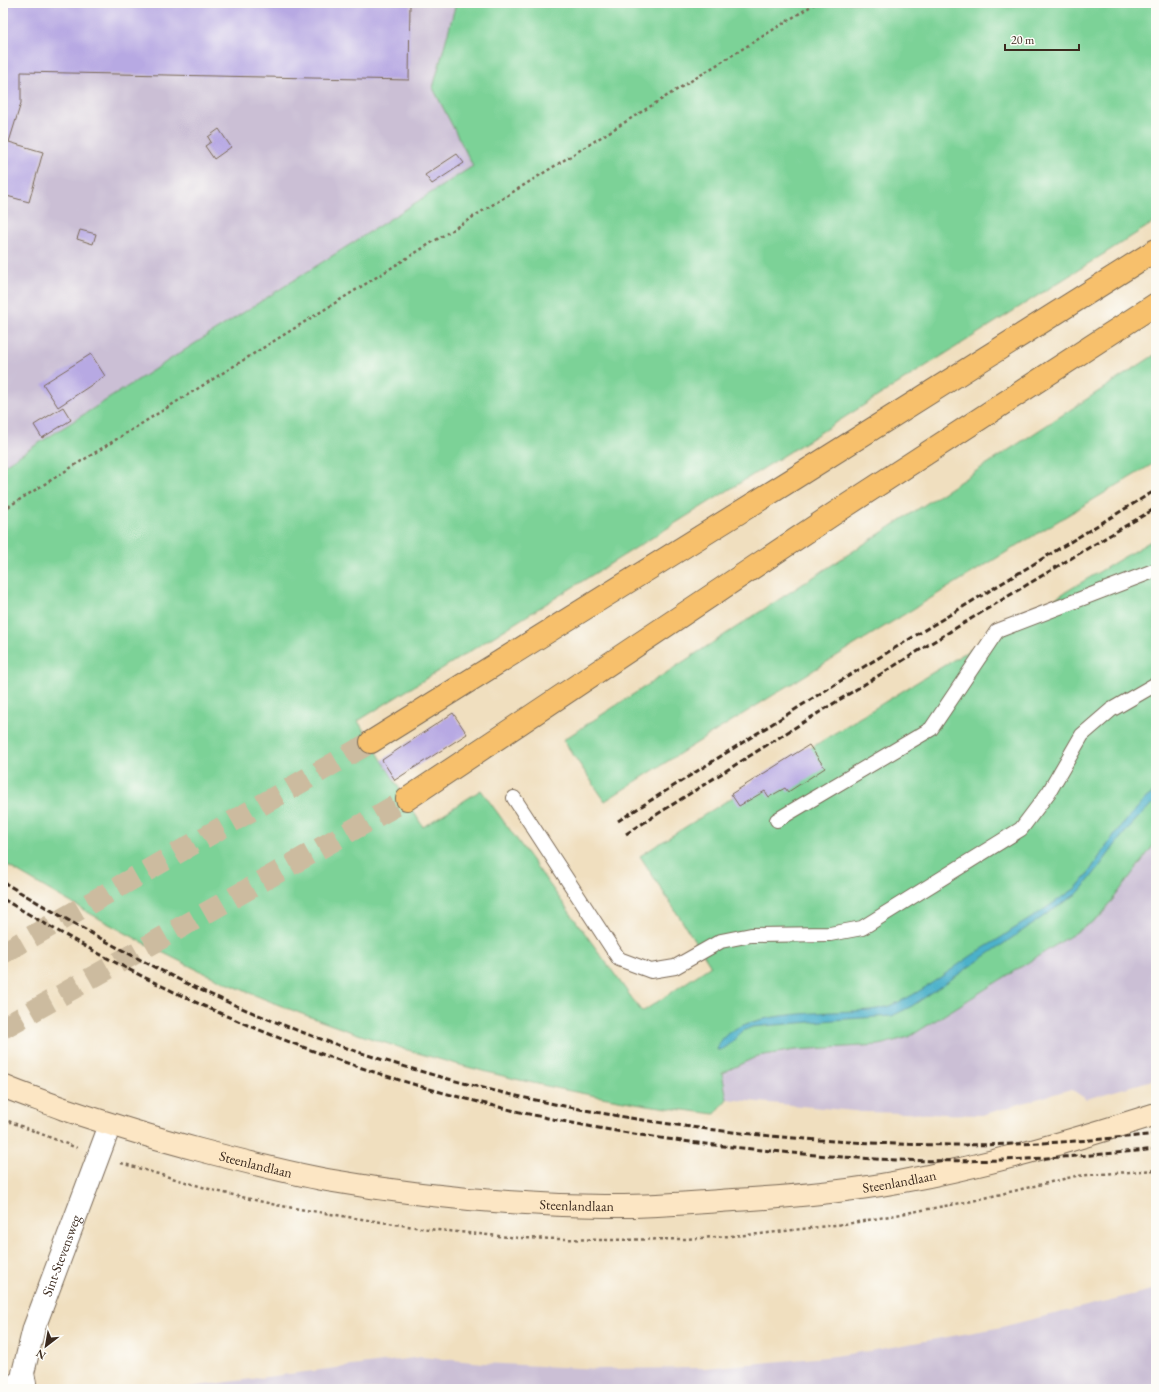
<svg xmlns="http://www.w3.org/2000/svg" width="1159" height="1392" font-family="'EB Garamond',serif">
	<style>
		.industrial { fill: #cbbfd5 }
		.green { fill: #7bd297; stroke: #5b7e5a }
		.water { fill: #4bb1ca; stroke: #436e74 }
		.building { fill: #b7a9e3 }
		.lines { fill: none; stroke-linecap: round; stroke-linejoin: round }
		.highway-tunnel { stroke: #ccbb9f; stroke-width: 22; stroke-dasharray: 22 11; stroke-linecap: butt }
		.lane-casing { stroke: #7a6956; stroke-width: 16 }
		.street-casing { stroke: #7a6956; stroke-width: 24 }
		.secondary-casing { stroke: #7a6956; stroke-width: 24 }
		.highway-casing { stroke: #7a6956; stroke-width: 24 }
		.path { stroke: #7a6956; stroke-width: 2.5; stroke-dasharray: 3 3; stroke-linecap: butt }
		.lane { stroke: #fff; stroke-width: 14 }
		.street { stroke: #fff; stroke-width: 22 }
		.secondary { stroke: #fce6c4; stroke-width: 22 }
		.highway { stroke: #f7c06c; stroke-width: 22 }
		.rail { stroke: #3b2a1e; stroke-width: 3; stroke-dasharray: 6 3; stroke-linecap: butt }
		.labels { text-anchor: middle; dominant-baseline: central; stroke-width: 4; stroke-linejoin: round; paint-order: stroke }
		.street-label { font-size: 14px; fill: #3b2a1e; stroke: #fdfcf7 }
	</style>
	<rect width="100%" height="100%" fill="#fdfcf7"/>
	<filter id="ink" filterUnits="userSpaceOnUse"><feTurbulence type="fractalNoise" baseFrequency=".025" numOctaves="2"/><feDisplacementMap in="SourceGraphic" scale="8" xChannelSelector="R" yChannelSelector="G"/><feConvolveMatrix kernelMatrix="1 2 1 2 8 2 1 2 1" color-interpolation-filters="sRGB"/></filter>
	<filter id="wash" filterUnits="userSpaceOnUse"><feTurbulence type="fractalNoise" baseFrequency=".012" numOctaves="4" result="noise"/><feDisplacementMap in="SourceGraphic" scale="16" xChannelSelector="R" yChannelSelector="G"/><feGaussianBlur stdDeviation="0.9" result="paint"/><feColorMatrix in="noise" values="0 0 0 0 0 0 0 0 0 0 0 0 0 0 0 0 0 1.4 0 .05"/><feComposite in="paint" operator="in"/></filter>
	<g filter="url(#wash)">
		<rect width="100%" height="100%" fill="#f0dfbf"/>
		<path class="industrial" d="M3,3h453l-23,85 40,78 -470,300z
			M1156,842v237l-70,20 -15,-10 -89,26 -117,-3 -138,-13 -5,-26 36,-17 37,-6 304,-132z
			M1156,1289v100h-982l248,-32 62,6 115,6 105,-1 123,-11 43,-6 127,-23z"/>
		<path class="green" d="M456,3h700v218l-376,237 -422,263 65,106 58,-37 161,222 69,-46 -71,-110c170,-109 342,-215 516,-318v304l-57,76 -190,119 -30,8 -84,5 -37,6 -36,17 5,26 -12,15c-30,-4 -60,-7 -91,-13 -146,-25 -291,-68 -426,-131 -67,-32 -131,-69 -195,-107v-397l470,-300 -40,-78z
			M1156,354v108c-185,111 -369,223 -551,339l-42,-61z"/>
		<path class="water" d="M1156,791v11c-5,3 -10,8 -14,12 -25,24 -41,54 -64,79l-166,113 -20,10 -46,3 -94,8c-3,1 -6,3 -9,4 -8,6 -16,20 -26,19 10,-44 124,-35 160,-41 29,-4 71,-38 97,-55 12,-8 26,-15 38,-24 22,-13 42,-28 64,-42l11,-13 29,-43 30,-34z"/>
		<g id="blocks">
			<path class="building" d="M3,3h407l-1,77 -388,-8v31l-12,39 34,10 -14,50 -26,-7z
				M219,129l12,18 -17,12 -9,-13 6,-4 -3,-5z
				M457,154l7,9 -32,21 -7,-9z
				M80,230l16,4 -3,10 -16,-5z
				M91,354l14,22 -47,31 -15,-23z
				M63,407l8,13 -29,18 -8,-13z
				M453,713l14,21 -72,46 -13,-20z
				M809,745l16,23 -37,24 -3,-4 -16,9 -4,-6 -26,15 -8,-12z"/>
		</g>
	</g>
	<g filter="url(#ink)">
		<use href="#blocks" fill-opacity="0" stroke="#7a6956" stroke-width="1"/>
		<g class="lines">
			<path class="highway-tunnel" d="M3,953l368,-211
				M3,1028l404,-229"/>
			<defs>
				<path id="lane" d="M514,798l105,161 32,12 24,-4 46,-26 30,-6 79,-1 32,-6 159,-99 28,-37 33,-57 29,-25 45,-26
					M777,820l154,-91 66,-98 159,-61
					M4,1389l19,-16"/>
				<g id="street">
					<path id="s1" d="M26,1389l-3,-16 11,-45 76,-203"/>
				</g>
				<g id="secondary">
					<path id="s2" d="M3,1086c20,9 41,15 61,23 45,15 90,29 136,41 42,11 84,22 127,30 91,16 184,25 277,26 43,1 87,-3 130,-6 55,-3 110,-8 164,-18 88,-16 173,-41 258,-68"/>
				</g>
				<path id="highway" d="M371,742l422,-263 363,-229
					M407,799l428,-286 321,-209"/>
			</defs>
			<use href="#lane" class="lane-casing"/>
			<use href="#street" class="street-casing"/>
			<use href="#secondary" class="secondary-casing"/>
			<use href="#highway" class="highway-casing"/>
			<path class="path" d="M3,510l813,-507
				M3,1119l74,29
				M121,1163l95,28 60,14 72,12 80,12 91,9 85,2 81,-1 75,-5 92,-11 120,-22 104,-25 80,-6"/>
			<use href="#lane" class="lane"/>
			<use href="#street" class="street"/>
			<use href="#secondary" class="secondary"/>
			<use href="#highway" class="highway"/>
			<path class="rail" d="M618,821l219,-138 319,-193
				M626,834c175,-111 351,-221 530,-326
				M3,882c60,36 122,71 185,102 195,92 404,138 618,155 117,9 233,8 350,-5
				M3,899c85,51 172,97 264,134 155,63 319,100 485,116 48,5 96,9 145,11 86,3 173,-2 259,-11"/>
		</g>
	</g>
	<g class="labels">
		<g class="street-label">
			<text stroke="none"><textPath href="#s2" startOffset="265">Steenlandlaan</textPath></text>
			<text stroke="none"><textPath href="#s2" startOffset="913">Steenlandlaan</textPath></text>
			<text stroke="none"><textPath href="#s2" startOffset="589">Steenlandlaan</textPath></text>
			<text stroke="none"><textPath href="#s1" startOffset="140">Sint-Stevensweg</textPath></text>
		</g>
	</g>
	<rect width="1159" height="1392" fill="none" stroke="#fdfcf7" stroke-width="16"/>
	<g transform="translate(46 1346) rotate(211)" stroke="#fdfcf7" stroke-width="3" paint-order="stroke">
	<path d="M0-3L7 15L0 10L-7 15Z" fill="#3b2a1e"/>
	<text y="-6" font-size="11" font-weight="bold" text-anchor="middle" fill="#3b2a1e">N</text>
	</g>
	<path d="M1005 44v6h74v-6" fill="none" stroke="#3b2a1e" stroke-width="2"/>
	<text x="1011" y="44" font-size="12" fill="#3b2a1e" stroke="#fdfcf7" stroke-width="3" paint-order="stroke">20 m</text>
</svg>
